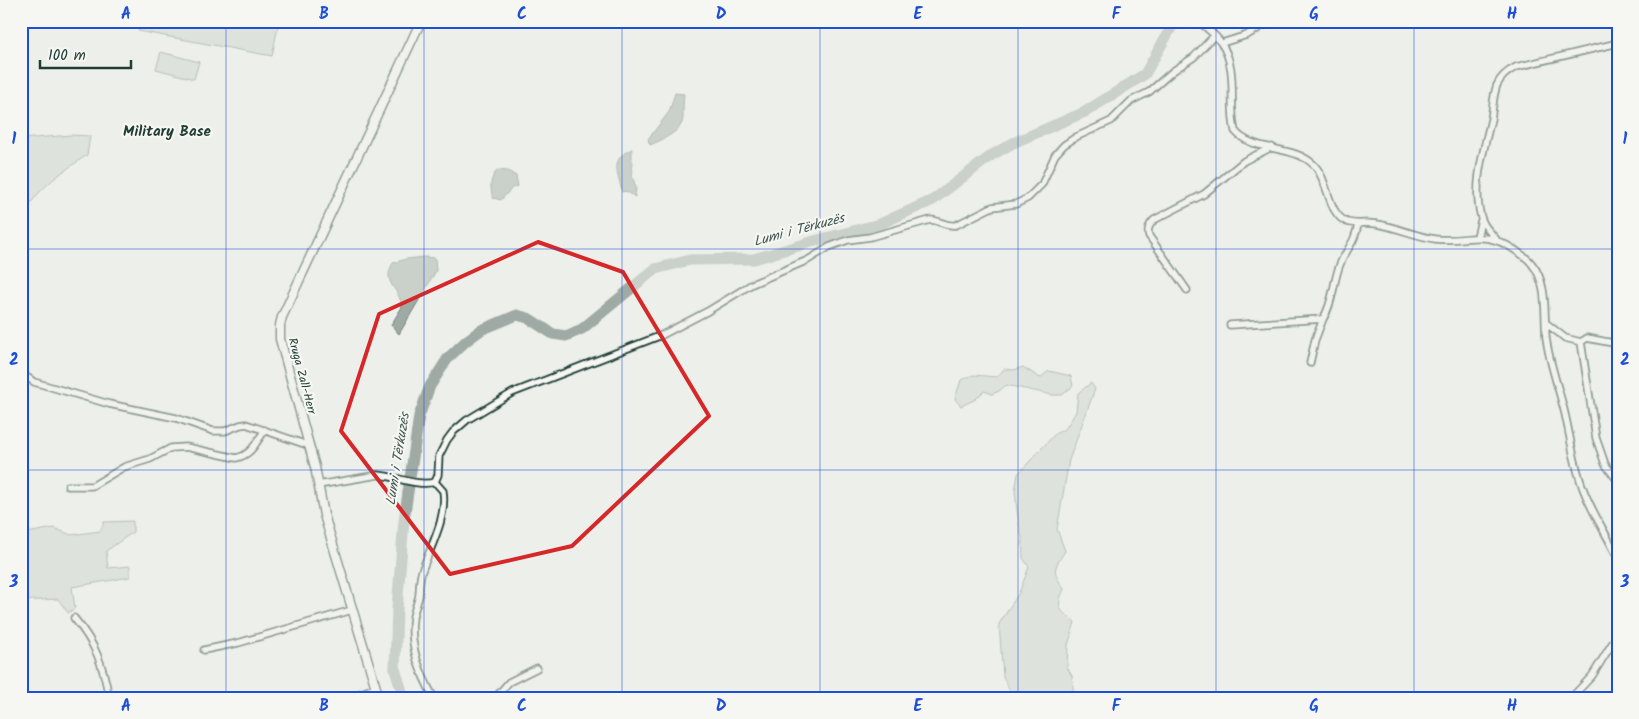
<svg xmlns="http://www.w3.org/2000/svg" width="1639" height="719" font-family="Kalam,sans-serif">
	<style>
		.green { fill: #cbd2cc; stroke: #758880 }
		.water { fill: #9faaa4; stroke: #6c7e77 }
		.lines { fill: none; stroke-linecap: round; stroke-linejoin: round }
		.river { stroke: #9faaa4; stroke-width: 11 }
		.street-casing { stroke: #1f3d34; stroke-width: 9 }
		.secondary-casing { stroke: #1f3d34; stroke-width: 11 }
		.street { stroke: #f6f6f2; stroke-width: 5.5 }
		.secondary { stroke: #f6f6f2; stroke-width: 8 }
		.marked { fill: none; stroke: #d62828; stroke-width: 4; stroke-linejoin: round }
		.grid { fill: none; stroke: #1d4ed8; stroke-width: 1; stroke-opacity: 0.55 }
		.labels { text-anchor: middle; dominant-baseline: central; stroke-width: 4.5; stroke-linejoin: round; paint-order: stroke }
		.street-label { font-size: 12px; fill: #1f3d34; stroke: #f6f6f2 }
		.water-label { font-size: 14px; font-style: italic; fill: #3f5850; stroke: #f6f6f2 }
		.quarter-label { font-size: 15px; font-weight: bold; fill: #1f3d34; stroke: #f6f6f2 }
		.neatline { fill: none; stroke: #1d4ed8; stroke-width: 2 }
		.grid-label { font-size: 16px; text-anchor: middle; font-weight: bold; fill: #1d4ed8 }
	</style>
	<rect width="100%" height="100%" fill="#edefea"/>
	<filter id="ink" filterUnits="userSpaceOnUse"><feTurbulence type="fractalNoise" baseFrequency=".02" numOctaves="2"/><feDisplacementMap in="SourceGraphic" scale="10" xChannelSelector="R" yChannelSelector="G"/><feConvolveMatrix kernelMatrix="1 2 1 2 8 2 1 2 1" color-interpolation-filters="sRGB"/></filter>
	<g filter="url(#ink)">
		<path class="green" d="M140,21h139l-7,35 -134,-25z
			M161,52l38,10 -5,17 -38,-10z
			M72,135l18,1 -3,19c-26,18 -55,36 -66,67v-83z
			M1023,367l17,11 9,-7 22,5 2,10 -11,9h-9l-47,-10 -7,6 -7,3 -8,-3 -8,8 -15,7 -6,-7 6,-19 12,-5 24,2 7,-8 10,1z
			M1091,383l4,6 -26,71 -12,69 8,22c-12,18 -13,20 -1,38 -9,20 -4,21 11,33l-7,23 -1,22 5,9 2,22h-52l-10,-2 -9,-20 -4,-52 20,-31 10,-26 -6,-9 -1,-19 -5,-28 -2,-20 3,-17 37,-40 11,-6 10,-16 2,-19z
			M133,521v11l-27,19 2,17 22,-2v11l-58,10 3,21 -7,5 -10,-14 -37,2v-67l33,-6 17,7 29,-4 4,-9z"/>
		<path class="water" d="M675,93l9,1c-1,9 -1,15 -1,24 0,13 -23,23 -33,27l-2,-6 21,-27z
			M632,149v27l4,11 -1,10 -9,-6 -4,1c-4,-20 -13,-33 10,-43z
			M498,170l10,1 8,5 2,10 -6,2 -11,12 -8,-2c-3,-10 -4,-20 5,-28z
			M424,257l11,1 1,13 -37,63 -8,-9 11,-18c-3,-21 -21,-23 -9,-44l13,-4z"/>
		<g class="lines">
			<path class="river" d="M404,698l-9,-29 2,-60 7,-89 15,-104 11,-30 18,-28 18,-17 15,-11 36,-15 11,3 25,16 13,2 16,-7 73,-60 35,-9 64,-1 64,-19 62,-16 53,-24 59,-45 21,-12 72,-31 60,-38 27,-48 6,-5"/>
			<defs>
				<path id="street" d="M1199,21c7,7 17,14 22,22 18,26 7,60 14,88 18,22 58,13 79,34 15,15 13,49 33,57 10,3 19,0 30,2 19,3 38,12 58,15 34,4 47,-11 80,11 6,4 13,8 17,14 16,19 12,50 14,73 3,26 13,51 19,77 6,26 9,52 19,77 9,23 23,44 34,67
					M1222,43l25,-8 24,-14
					M1477,237l4,-17
					M1496,239c-6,-7 -13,-13 -15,-22 -9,-31 3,-67 10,-98 2,-11 2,-24 6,-34 4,-9 11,-14 19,-18l102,-24
					M1187,290l-38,-54c-2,-7 0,-11 5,-16l50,-26 40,-33 28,-14
					M1546,323l19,15 16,4 15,96 9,26 13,17
					M1230,325l93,-6c10,-16 10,-35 16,-52 6,-17 16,-23 19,-43
					M1581,342l6,-4 31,6
					M1310,363l5,-23 8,-21
					M21,373l13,9 75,22 67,14 37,13h12l15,-6 6,-1 64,22
					M435,482l3,-7 1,-19 8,-16 6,-8 14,-12 45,-27 150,-58 46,-24 44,-27 56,-24 21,-13 19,-7 22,-3 60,-17c10,0 16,7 26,5l36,-18 24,-3 12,-6 14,-14 13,-29 9,-10 12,-8 35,-16 20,-20 18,-9 24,-21 21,-14 20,-21
					M318,485l60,-10c18,1 39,12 57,7
					M68,486h24l32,-19 26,-8 21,-11 15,-1 50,11c16,-3 20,-16 29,-28
					M74,618c22,26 29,47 35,80
					M204,650l34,-7 114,-33
					M347,698l28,-10
					M434,698c-14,-25 -25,-52 -21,-81 1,-7 5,-15 6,-22 1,-10 0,-18 4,-27 9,-24 24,-51 20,-77l-8,-9
					M495,698l14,-16 28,-14
					M1571,698l21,-22 26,-42"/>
				<path id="secondary" d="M379,698l-55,-183 -9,-48 -35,-128v-14l2,-8 139,-296"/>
			</defs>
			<use href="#street" class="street-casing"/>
			<use href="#secondary" class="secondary-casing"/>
			<use href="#street" class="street"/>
			<use href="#secondary" class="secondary"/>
		</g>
	</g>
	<path d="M0 0H1639V719H0ZM538,242l85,30 86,144 -137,130 -122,28 -109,-143 38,-117z" fill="#edefea" fill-opacity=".55" fill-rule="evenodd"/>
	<path class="marked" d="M538,242l85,30 86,144 -137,130 -122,28 -109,-143 38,-117z"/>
	<path class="grid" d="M226,21v677M424,21v677M622,21v677M820,21v677M1018,21v677M1216,21v677M1414,21v677M21,249h1597M21,470h1597"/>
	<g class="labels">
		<g class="street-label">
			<text transform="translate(302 376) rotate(75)">Rruga Zall-Herr</text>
		</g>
		<g class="water-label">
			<text transform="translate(799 230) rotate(-15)">Lumi i Tërkuzës</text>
			<text transform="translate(398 459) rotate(-81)">Lumi i Tërkuzës</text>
		</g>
		<g class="quarter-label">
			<text x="167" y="132">Military Base</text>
		</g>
	</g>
	<rect width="1639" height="719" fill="none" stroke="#f6f6f2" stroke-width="55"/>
	<path d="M40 60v8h91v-8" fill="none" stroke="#1f3d34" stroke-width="2.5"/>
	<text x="48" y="60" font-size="15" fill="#1f3d34" stroke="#f6f6f2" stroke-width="4" paint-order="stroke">100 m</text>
	<rect x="28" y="28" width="1584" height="664" class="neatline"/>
	<g class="grid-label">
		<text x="126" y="19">A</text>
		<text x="324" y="19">B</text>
		<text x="522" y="19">C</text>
		<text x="721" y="19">D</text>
		<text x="918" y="19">E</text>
		<text x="1116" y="19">F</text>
		<text x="1314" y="19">G</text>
		<text x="1512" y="19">H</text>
		<text x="14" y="144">1</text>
		<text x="1625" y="144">1</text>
		<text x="14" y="365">2</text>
		<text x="1625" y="365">2</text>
		<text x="14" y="587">3</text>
		<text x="1625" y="587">3</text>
		<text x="126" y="711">A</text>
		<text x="324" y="711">B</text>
		<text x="522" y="711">C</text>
		<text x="721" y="711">D</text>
		<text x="918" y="711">E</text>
		<text x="1116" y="711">F</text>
		<text x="1314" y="711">G</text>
		<text x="1512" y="711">H</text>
	</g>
</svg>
